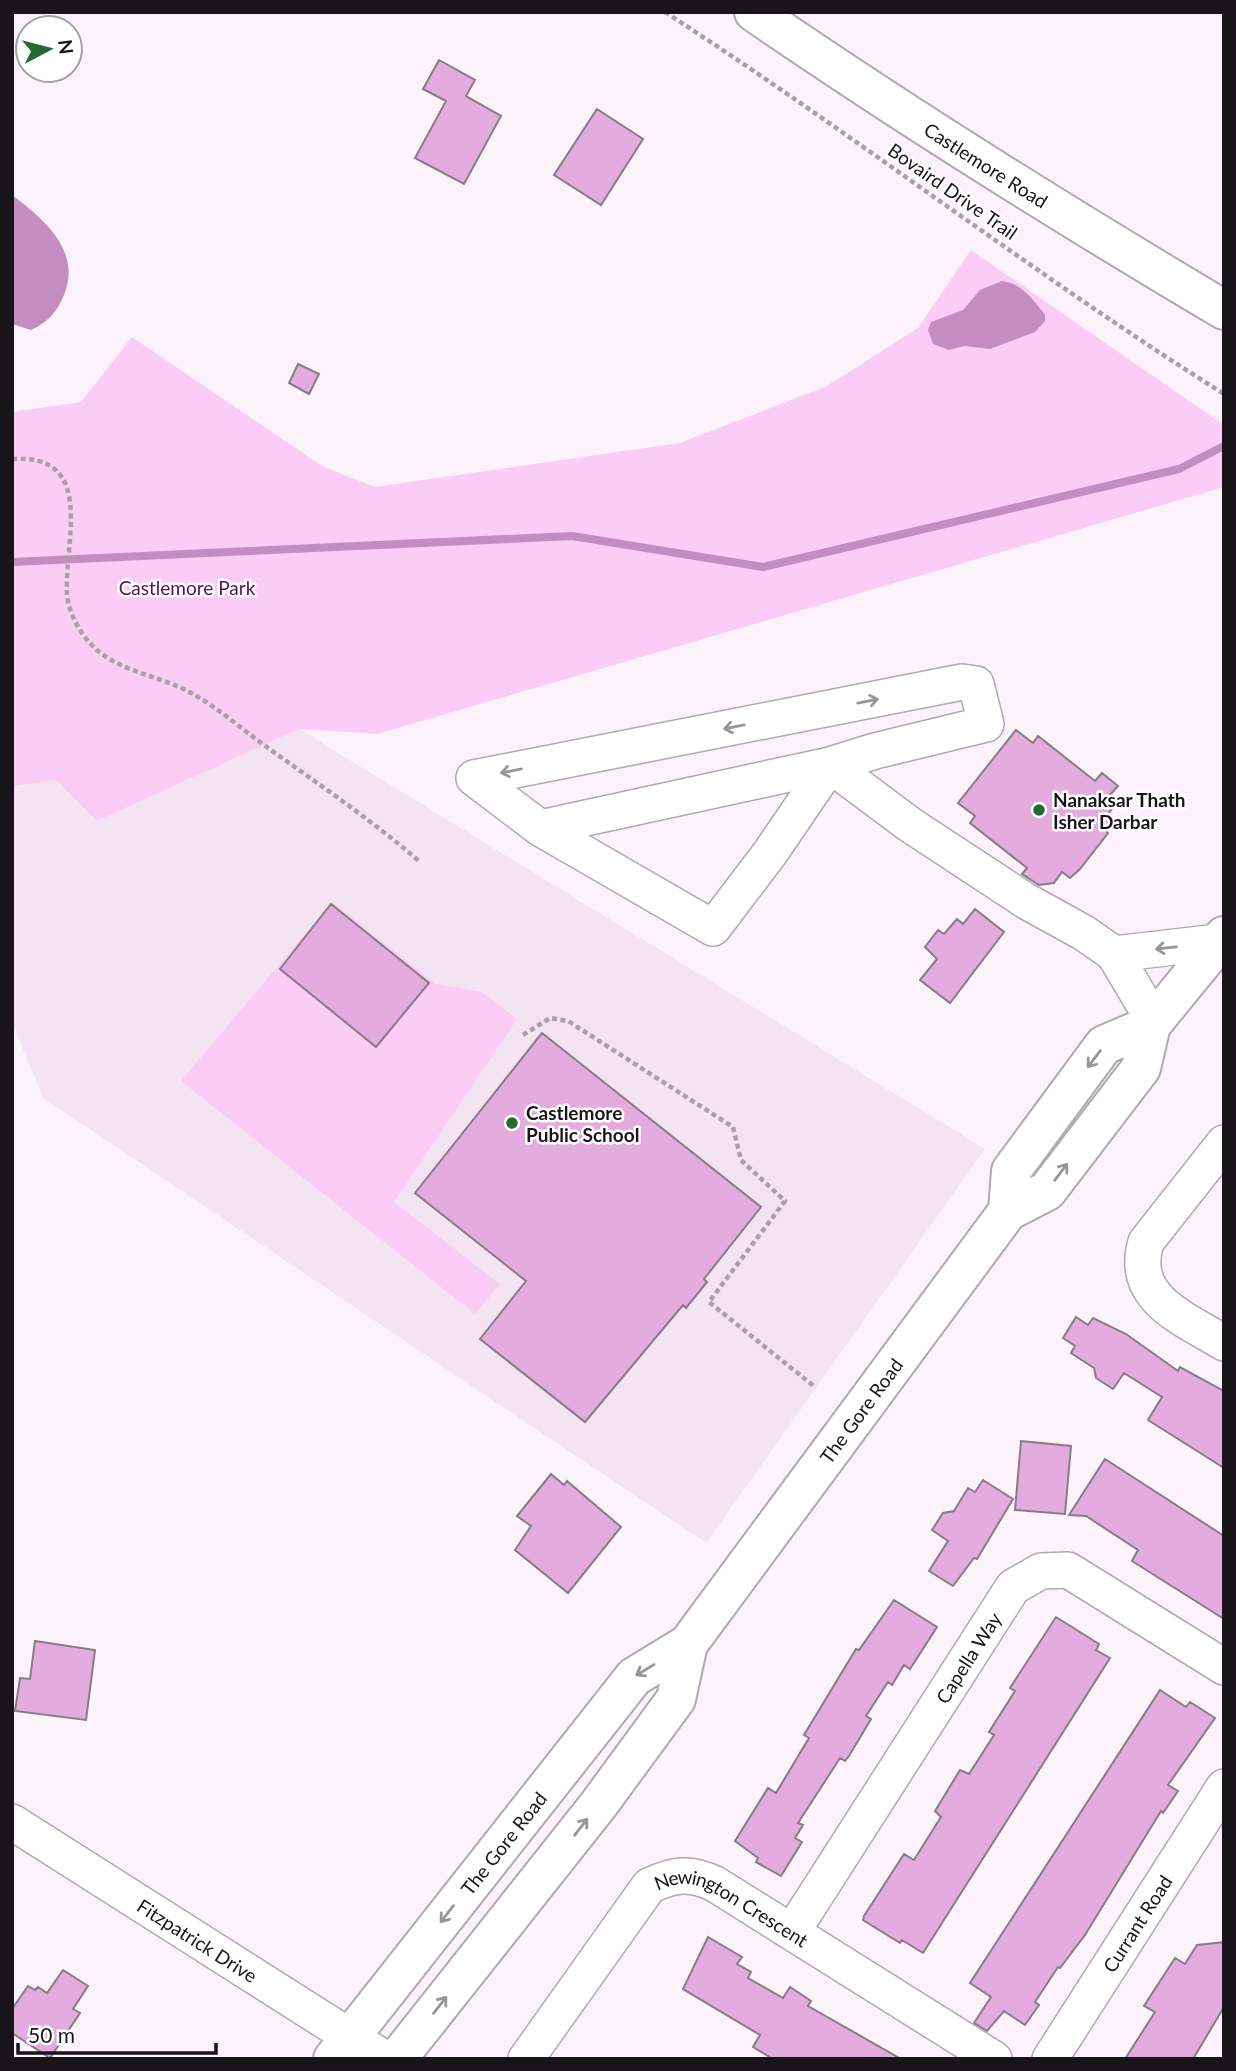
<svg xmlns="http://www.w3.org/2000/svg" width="1236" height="2071" font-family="Lato,sans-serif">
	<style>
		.built { fill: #f4e4f3 }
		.green { fill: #fbccf6 }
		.water { fill: #c48dbf }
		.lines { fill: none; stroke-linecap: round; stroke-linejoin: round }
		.stream { stroke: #c48dbf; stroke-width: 8 }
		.building { fill: #e3abde; stroke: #867d85; stroke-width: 2 }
		.minor-casing { stroke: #b1a8b0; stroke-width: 38 }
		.major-casing { stroke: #b1a8b0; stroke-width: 42 }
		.path { stroke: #a8a0a7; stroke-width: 4.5; stroke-dasharray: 5 3.5; stroke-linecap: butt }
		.minor { stroke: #fff; stroke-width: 35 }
		.major { stroke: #fff; stroke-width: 38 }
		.oneway { stroke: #979697 }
		.poi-dot { fill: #256935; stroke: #fff; stroke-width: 2.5 }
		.labels { text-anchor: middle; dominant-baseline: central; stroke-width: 5; stroke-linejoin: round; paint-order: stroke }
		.street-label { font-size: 19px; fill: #181518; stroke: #fff }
		.park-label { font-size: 19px; fill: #551353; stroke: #fff }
		.poi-label { font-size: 19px; font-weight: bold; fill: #181518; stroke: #fff; text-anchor: start }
	</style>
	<rect width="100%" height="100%" fill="#fcf2fb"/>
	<path class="built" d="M299,729l686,420 -279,394 -663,-445 -31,-76v-251l31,-5 54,55z"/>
	<path class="green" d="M971,250l253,175v62l-847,247 -78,-5 -202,92 -41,-41 -44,6v-374l69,-10 51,-65 190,129 53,21 305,-44 147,-57 91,-58z
		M332,902l104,82 46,8 35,27 -123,183 106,82 -25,30 -294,-233z"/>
	<path class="water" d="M12,195c32,24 70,56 52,100 -7,17 -16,27 -33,35l-19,-6z
		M1002,281c19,2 32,19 43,34v6l-10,11 -45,17 -26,-3 -15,4 -16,-6 -5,-14 3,-8 32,-12 17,-20z"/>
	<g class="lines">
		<path class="stream" d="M12,562l560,-26 191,31 416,-98 45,-23"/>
	</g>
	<path class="building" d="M439,60l36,20 -9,16 35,20 -37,68 -49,-26 31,-57 -23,-12z
		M597,109l46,30 -42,66 -47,-30z
		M298,364l21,10 -10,20 -20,-11z
		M1016,730l17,13 5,-7 57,45 7,-8 16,13 -9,10 8,7 -10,12 8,5 -9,11 2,2 -28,36 -10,9 -8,-6 -8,11 -15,2 -17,-11 5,-6 -57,-45 5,-7 -17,-13z
		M331,904l98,79 -53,64 -96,-78z
		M975,909l29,23 -54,71 -30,-23 17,-21 -12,-12 13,-17 6,4 13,-15 6,5z
		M542,1033l219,174 -57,72 3,3 -21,26 -3,-3 -98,117 -105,-83 46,-58 -111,-88z
		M1076,1317l12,8 5,-7 33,16 52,37 2,-4 44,24v77l-76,-48 14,-23 -38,-24 -11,16 -17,-11 -2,-10 -23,-15 4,-7 -12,-8z
		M1021,1441l50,5 -6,68 -50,-4z
		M1105,1459l119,77v83l-92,-58 6,-11 -52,-34 -17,-1z
		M551,1474l13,11 3,-4 54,46 -53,66 -53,-43 16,-24 -14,-10z
		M983,1480l30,19 -36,60 -3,-1 -21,28 -24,-15 19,-30 -16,-11 11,-17 11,-2 14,-23 7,4z
		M894,1600l43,27 -27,42 -6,-4 -12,20 -4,-3 -22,34 5,3 -22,37 -4,5 -5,-3 -42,65 5,2 -8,13 7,4 -21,34 -25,-14 2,-4 -23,-17 33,-53 8,5 33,-55 -5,-3 52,-86 3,1z
		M1056,1617l43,27 -3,6 14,8 -187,295 -21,-13 -2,3 -37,-23 1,-4 40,-62 10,6 10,-16 17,-27 -6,-6 25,-41 9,4 25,-39 -5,-3 26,-41 -5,-3z
		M35,1641l60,9 -9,70 -71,-9 5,-33 10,1z
		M1160,1690l26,17 4,-5 25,16 -47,67 10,6 -15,22 -2,-2 -76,124 -25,33 -2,-1 -23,35 4,3 -14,20 -21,-14 -17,20 -13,-8 17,-26 -21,-14z
		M708,1937l34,20 -5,7 14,8 -3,6 35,20 7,-11 21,14 -3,5 93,53h-128l-20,-12 7,-12 -77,-46z
		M1224,1942v65l-31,52h-68l30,-47 -11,-6 31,-48 10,6 12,-19z
		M63,1970l25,16 -15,23 7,4 -30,45 -38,-25v-24l16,-23 7,4 3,-3 9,6z"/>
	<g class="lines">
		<defs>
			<g id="minor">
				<path d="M540,828l290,-63 45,-14 111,-27 -10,-40 -14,-2 -488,96 66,50 173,100 57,-75 60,-88 79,59 117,77 58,32 30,21 40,67"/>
				<path d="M1114,954l104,-12"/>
				<path d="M1224,1143l-78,99c-17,57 38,76 78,101"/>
				<path id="s1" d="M12,1822l373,237"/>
				<path id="s2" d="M792,1932l221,-345 28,-16 27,-1 156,97"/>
				<path id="s3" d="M526,2059l123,-173c25,-12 41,-14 66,-2l279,175"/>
				<path id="s4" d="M1050,2059l174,-272"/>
			</g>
			<g id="major">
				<path id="s5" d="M754,12c153,105 310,203 470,298"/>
				<path d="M1008,1211l3,-40 93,-126 47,-20"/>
				<path id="s6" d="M333,2059l301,-382 54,-33 320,-433 39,-20 94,-123 10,-43 73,-89"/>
				<path d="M397,2059l202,-255 77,-105 12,-55"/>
			</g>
		</defs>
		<use href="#minor" class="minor-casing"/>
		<use href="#major" class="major-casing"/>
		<path class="path" d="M665,12c190,123 368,262 559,382
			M12,459c85,-6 52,83 55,135 1,16 11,36 22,48 27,31 70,32 104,52 27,15 52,38 78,56 50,36 102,71 149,112
			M523,1035l27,-17 18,3 165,106 8,33 44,41 -76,101 106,85"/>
		<use href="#minor" class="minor"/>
		<use href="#major" class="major"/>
	</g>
	<defs><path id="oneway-shaft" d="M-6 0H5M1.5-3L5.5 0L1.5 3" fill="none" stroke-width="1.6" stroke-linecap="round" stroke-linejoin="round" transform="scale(1.75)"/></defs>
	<g class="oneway">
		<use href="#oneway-shaft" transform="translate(868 701) rotate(-11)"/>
		<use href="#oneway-shaft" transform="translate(734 727) rotate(169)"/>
		<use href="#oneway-shaft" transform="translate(511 771) rotate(169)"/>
		<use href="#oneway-shaft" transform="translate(1166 948) rotate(174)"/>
		<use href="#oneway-shaft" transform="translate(1094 1059) rotate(127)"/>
		<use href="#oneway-shaft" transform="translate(1061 1172) rotate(-53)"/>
		<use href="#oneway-shaft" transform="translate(645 1670) rotate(149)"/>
		<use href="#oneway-shaft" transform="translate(581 1827) rotate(-52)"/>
		<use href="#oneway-shaft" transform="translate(447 1914) rotate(128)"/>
		<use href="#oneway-shaft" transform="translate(440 2005) rotate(-52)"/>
	</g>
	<g class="poi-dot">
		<circle cx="1039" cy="810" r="7"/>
		<circle cx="512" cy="1123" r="7"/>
	</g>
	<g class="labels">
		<g class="street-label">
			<text stroke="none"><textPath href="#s5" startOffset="278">Castlemore Road</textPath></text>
			<text transform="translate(953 191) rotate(35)">Bovaird Drive Trail</text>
			<text stroke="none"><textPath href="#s6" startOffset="840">The Gore Road</textPath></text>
			<text stroke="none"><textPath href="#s2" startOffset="326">Capella Way</textPath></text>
			<text stroke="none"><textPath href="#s6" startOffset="275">The Gore Road</textPath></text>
			<text stroke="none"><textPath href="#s3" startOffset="304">Newington Crescent</textPath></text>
			<text stroke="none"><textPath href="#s4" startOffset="161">Currant Road</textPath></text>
			<text stroke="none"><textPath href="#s1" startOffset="220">Fitzpatrick Drive</textPath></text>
		</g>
		<g class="park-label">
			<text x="187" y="587">Castlemore Park</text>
		</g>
		<g class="poi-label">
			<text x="1053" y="799">Nanaksar Thath<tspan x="1053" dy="22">Isher Darbar</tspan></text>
			<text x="526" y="1112">Castlemore<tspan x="526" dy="22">Public School</tspan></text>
		</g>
	</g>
	<rect width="1236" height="2071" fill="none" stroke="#181518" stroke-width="28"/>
	<g transform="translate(49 49) rotate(83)"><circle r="33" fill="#ffffff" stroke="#a3a1a3" stroke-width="2"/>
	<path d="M0-5L12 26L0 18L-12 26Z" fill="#256935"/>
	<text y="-10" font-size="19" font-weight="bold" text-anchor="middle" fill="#181518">N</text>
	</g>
	<path d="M18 2043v10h198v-10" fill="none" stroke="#181518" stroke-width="3.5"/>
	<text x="28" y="2043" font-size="21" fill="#181518" stroke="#ffffff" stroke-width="5" paint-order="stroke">50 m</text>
</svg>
